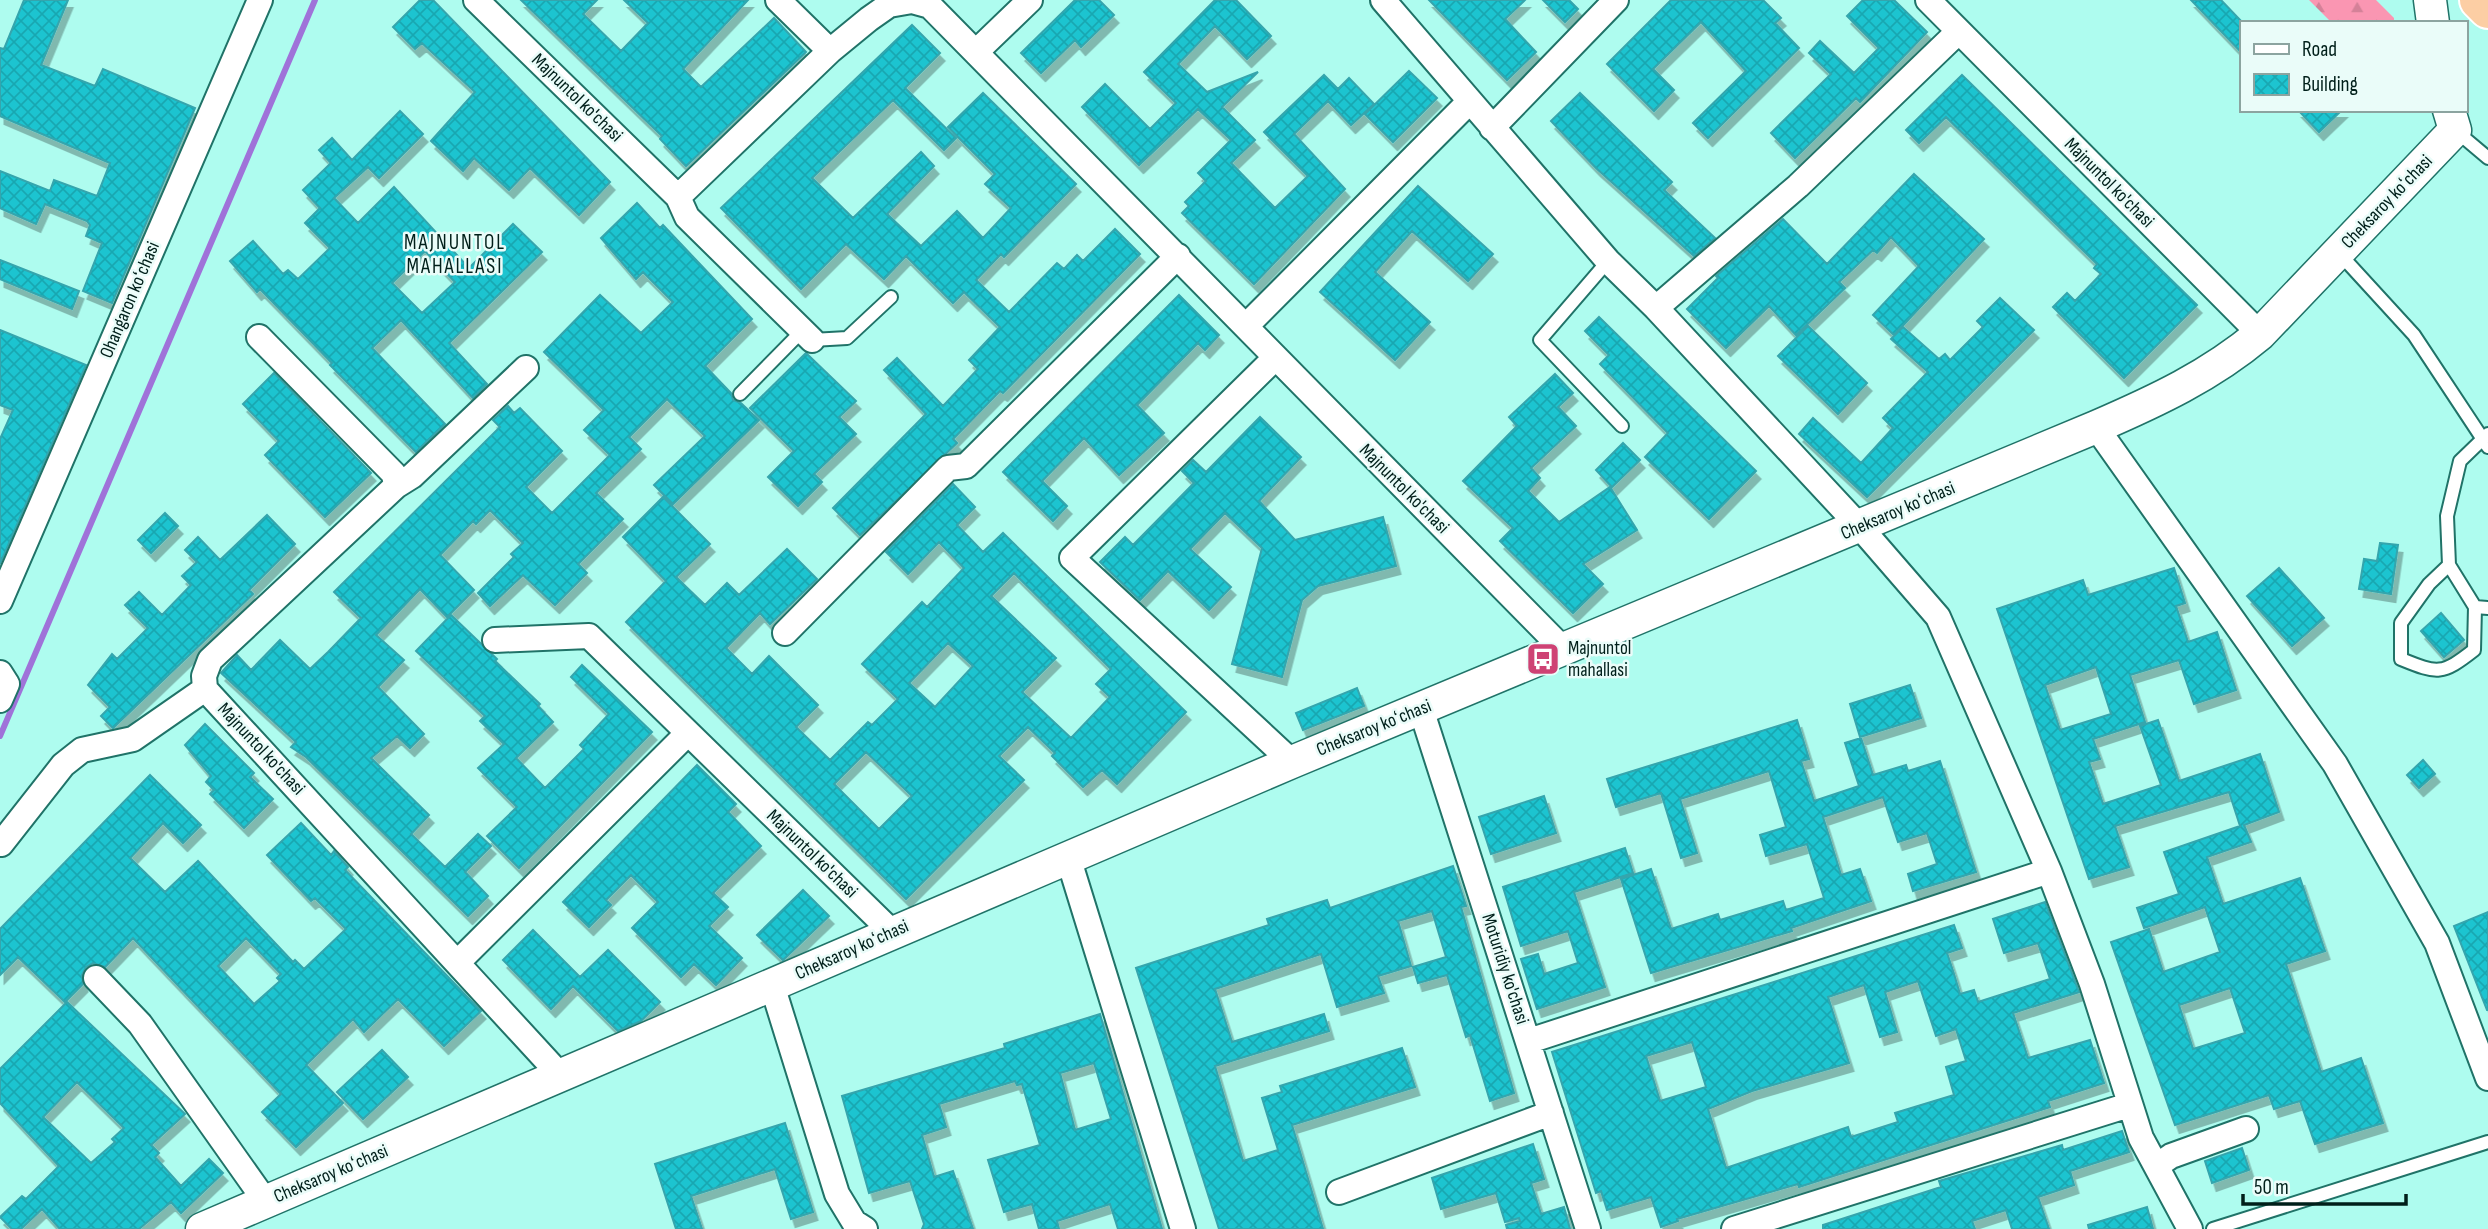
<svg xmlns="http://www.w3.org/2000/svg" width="2488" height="1229" font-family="'Sofia Sans Condensed',sans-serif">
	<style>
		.forest { fill: url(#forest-firs) }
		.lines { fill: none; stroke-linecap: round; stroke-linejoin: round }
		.stream { stroke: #9f72d9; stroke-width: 6 }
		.building { fill: url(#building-cross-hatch); stroke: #34a5ad; stroke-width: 2; fill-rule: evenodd; filter: url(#shadow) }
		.service-casing { stroke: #207368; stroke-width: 16 }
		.minor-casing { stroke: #207368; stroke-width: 28 }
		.tertiary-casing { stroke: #207368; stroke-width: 35 }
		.trunk-casing { stroke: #fff; stroke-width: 42 }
		.service { stroke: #fff; stroke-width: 12 }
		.minor { stroke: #fff; stroke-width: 24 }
		.tertiary { stroke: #fff; stroke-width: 32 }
		.trunk { stroke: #fccea4; stroke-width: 38 }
		.labels { text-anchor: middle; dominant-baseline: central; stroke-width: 5; stroke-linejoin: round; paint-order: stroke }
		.street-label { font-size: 19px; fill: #001f1a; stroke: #eafcf9 }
		.poi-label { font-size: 19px; fill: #001f1a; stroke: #eafcf9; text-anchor: start }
		.neighbourhood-label { font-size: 21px; letter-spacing: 2px; fill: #001f1a; stroke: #eafcf9 }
	</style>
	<defs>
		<pattern id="forest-firs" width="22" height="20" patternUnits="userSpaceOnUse" patternTransform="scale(1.75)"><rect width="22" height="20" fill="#fa96b2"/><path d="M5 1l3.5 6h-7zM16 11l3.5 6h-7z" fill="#d48198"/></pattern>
		<pattern id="building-cross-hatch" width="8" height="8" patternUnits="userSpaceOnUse" patternTransform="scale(1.75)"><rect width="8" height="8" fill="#1dc4d0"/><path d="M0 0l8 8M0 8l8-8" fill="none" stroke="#19a8b2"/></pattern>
		<filter id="shadow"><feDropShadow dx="4.5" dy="8" stdDeviation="0" flood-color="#0004"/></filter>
	</defs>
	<rect width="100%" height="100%" fill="#aefcef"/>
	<path class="forest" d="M2309,0h67l18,18v5h-62z"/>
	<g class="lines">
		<path class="stream" d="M0,736l315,-736"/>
	</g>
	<path class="building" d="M24,0h44l-27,65 54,21 8,-17 92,39 -83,195 -29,-12 19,-48 -16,-7 4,-11 -3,-4 -42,-17 -9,20 -36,-16v-37l50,20 4,-11 43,16 13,-33 -110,-47v-68l4,1z
		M420,0h13l177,182 -31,33 -49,-47 -21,22 -35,-32 -11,13 -32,-30 44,-49 -53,-49 -7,6 -22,-22z
		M521,0h76l-14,14 38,37 27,-28 -24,-23h124l-65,69 18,18 73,-69 32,34 -120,114 -26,-27 2,-3z
		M1075,0h24l15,15 -33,32 -6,-7 -34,33 -20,-20z
		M1215,0h21l35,36 -24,23 -32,-33 -37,38 29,28 51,-20 -36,35 33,33 -24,23 44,45 33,-32 -44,-44 60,-57 14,14 11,-11 25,26 -23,21 -23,-24 -34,33 51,55 -91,95 -72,-71 7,-7 -4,-4 21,-21 -8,-8 33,-33 -33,-31 -59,56 -57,-58 23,-23 45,45 26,-26 -32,-31z
		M1429,0h96l-20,19 31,33 -29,28z
		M1543,0h26l9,9 -13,13z
		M1671,0h92l18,18 -6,5 24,25 -91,90 -15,-15 53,-52 -45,-49 -48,47 21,21 -20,21 -47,-47z
		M1863,0h31l33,32 -67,70 -4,-4 -61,60 -24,-25 60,-59 -22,-21 11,-12 34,32 25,-25 -32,-32z
		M2191,0h30l20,21v31z
		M912,25l28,28 -35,35 51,50 -12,12 -51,-50 -81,78 41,40 68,-66 13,14 -47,48 34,32 36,-35 26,27 28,-30 -26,-24 10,-10 -47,-47 35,-34 93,91 -72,73 -3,-3 -25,26 33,32 48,-49 7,6 13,-14 6,6 32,-32 25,25 -137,139 -3,-2 -47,48 4,4 -97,92 -27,-27 93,-94 -42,-44 13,-12 46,48 35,-37 -9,-9 31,-33 -36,-35 -11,11 -47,-47 -22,23 -38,-35 -45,45 -80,-81z
		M1409,71l28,27 -44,44 -28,-28z
		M1962,75l235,230 -73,73 -71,-71 14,-14 8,8 26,-27 -7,-6 3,-4 -151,-147 -27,26 -13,-13z
		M1580,93l92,89 -8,8 51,48 -21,18 -98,-88 -45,-47z
		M2298,110h44l-23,22z
		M400,111l23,23 -44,44 -11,-11 -34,31 24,25 36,-36 75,81 44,-44 29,28 -93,91 38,41 -14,14 -72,-78 -29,28 73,76 -29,28 -86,-87 2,-2 -72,-74 -3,3 -27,-31 23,-20 30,33 5,-4 10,9 32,-31 -25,-25 15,-15 -17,-18 28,-27 -12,-13 13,-12 20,22zM425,251l30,31 -33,31 -30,-30z
		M1914,174l70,65 -90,96 -21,-20 46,-49 -28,-29 -14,16 -4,-3 -34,32 6,6 -49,47 -27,-29 -43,42 -39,-39 31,-31 -2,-2 67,-57 44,45z
		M1418,186l75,68 -25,27 -56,-50 -37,41 55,50 -35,38 -75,-68z
		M637,203l23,25 3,-3 89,94 -47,47 26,27 2,7 8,3 18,17 -86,84 -19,-19 51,-49 -38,-37 -38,38 12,12 -45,44 27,26 -45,45 9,9 -32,32 -32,-30 -33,31 -12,-13 36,-36 -3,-3 12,-11 -33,-33 -14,14 -3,-3 -33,34 34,35 -27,27 -27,-28 -44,46 28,25 -26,27 46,47 -14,14 -13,-12 -26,22 58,57 -18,19 34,33 33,-33 13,12 -26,26 23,24 -20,20 -162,-159 -15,-10 5,-5 -75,-69 16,-18 14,15 29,-30 30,29 18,-17 33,-34 -27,-26 166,-165 -7,-7 15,-14 6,7 6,-5 42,43 -36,36 26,26 58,-58 -26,-25 20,-20 -60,-58 56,-57 41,38 32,-31 -30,-30 -7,7 -35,-41z
		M0,260l79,31 -7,18 -72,-30z
		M1179,295l40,40 -14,15 -7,-7 -61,62 27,28 -45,42 -35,-37 -42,43 25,25 -14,15 -50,-49z
		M2000,298l34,32 -167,167 -68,-63 14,-16 48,45 32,-35 -10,-10 45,-46 -37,-33 12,-12 36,32 6,-5 5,6 33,-33 -6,-6z
		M1599,317l157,154 -47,48 -64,-62 23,-24 -68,-69 9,-9 -24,-24z
		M1808,326l59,57 -29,31 -60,-58z
		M0,330l86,35 -86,199v-125l13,-29 -13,-5z
		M806,353l50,48 -17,16 17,17 -42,40 8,8 -24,24 -30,-29 26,-26 -44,-43z
		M274,373l97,100 -46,44 -60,-62 14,-14 -36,-37z
		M1555,374l18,19 -15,14 18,19 -45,42 9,10 -12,13 31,31 51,-35 27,43 -54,34 20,20 -30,29 -73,-72 13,-13 -50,-47 54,-55 -8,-9z
		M1260,417l41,40 -42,44 36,39 88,-23 13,49 -78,20 -16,14 -20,77 -50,-13 30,-116 -37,-35 -35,36 41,38 -22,23 -41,-39 -28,29 -40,-38 25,-25 8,8 61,-62 -12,-12 11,-11 13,12z
		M1623,443l17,17 -28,27 -16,-17z
		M953,484l22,23 -18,18 26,27 20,-19 183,179 -69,72 -15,-14 -19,17 -31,-31 3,-3 -27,-26 -29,29 25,24 -118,119 -280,-277 40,-41 -43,-44 40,-40 47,47 -34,33 29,28 22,-22 12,12 48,-46 30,30 -47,45 -10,-11 -34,35 26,26 17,-18 49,49 -22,22 34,33 38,-38 4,3 26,-26 -36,-35 60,-62 5,5 37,-39 -25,-26 -31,32 -22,-22zM1014,573l97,96 -15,15 14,13 -39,41 -49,-46 34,-34 -65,-62zM948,643l25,23 -38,41 -26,-24zM866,752l46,44 -33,33 -45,-45z
		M165,513l13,13 -27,27 -13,-13z
		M267,515l28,29 -46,46 4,4 -140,134 -12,-12 9,-9 -22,-22 24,-31 5,5 31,-31 -23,-23 14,-13 23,23 29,-30 -9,-9 15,-14 -12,-12 13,-13 22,23z
		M2380,543l18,2 -7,49 -32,-5 5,-30 13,2z
		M2174,568l11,35 -9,3 12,36 29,-10 19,58 -42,14 -15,-44 -49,15 15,47 -52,17 7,20 -11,3 14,42 58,-19 -21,-59 18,-6 21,61 81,-27 19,58 -35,13 7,17 -44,15 16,47 77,-26 25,73 -39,13 35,108 40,-14 22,65 -68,21 -15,-43 -26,8 -5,-14 -94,30 -64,-183 38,-13 14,43 57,-20 -15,-45 -61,21 -7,-20 42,-14 -15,-42 76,-26 -11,-34 -114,34 14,41 -40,12 -92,-270 86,-29 5,15zM2096,667l15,47 -51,16 -15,-45zM2230,988l15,45 -52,16 -14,-44z
		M2279,568l45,50 -32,28 -45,-50z
		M2441,613l23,27 -20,17 -23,-26z
		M451,615l46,44 -2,2 45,43 -2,2 15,16 -37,36 29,30 39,-39 -4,-4 29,-31 -38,-37 11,-12 70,67 -133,136 -32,-32 30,-29 -39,-39 26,-24 -24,-23 5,-5 -69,-65z
		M1910,685l11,33 -61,19 -10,-33z
		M1357,688l7,18 -61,24 -7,-17z
		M1797,720l12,39 -8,2 13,40 45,-15 -14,-43 16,-5 12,37 33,-10 2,6 32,-10 36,111 -63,19 -5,-17 29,-10 -10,-31 -29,9 -15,-45 -60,20 18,58 19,-6 11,32 -80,27 1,3 -141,42 -30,-94 30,-10 20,60 47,-15 2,6 63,-19 3,9 38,-12 -17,-54 -41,12 -6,-21 26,-8 -17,-56 -89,28 17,54 -16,5 -20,-65 -45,14 -9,-28z
		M205,724l49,49 -4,4 23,22 -29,29 -34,-34 4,-4 -8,-8 5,-6 -26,-31z
		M2423,760l12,14 -16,14 -12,-13z
		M697,765l39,39 -8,8 33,34 -48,47 15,14 -19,19 33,32 -26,27 -22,-21 -13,13 -49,-49 26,-26 -27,-27 -25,25 5,5 -22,22 -26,-25z
		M150,775l51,50 -18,18 -20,-20 -33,35 35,34 33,-31 95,101 2,-2 9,9 42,-40 -31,-31 -4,3 -44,-46 34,-32 30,32 3,-4 14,16 -3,3 136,141 -37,35 -46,-47 -34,33 -11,-13 -47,46 37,38 -47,44 -34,-35 19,-18 -148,-156 -28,29 -12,-4 -7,4 -4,8 1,9 -18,18 -47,-45 -18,18v-46zM246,938l35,36 -4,4 3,3 -26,23 -36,-38z
		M1544,796l12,37 -65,21 -12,-37z
		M1625,848l8,25 -59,19 31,95 -68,22 -16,-50 17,-5 6,20 34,-11 -10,-32 -47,15 -18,-59z
		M1453,866l13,40 -5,1 53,186 -24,8 -20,-66 -4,2 -19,-62 -29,8 -5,-16 33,-10 -14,-46 -34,10 13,45 -33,10 6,17 -47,14 -16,-53 -106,35 17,53 92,-28 5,17 -114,35 28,95 35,-11 -16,-52 20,-6 -2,-6 122,-38 13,39 -123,38 31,104h-104l-83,-261 133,-43 -2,-6 60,-19 3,8z
		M803,890l26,26 -46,44 -26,-25z
		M2045,902l34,90 -66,21 15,45 62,-18 14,43 -56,18 2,6 -251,80 -1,-3 -121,35 1,2 -17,6 -10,-30 -44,13 -6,-19 -5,2 -44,-141 402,-127 8,23 -15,5 7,21 6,20 14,-4 4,12 72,-23 -12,-36 -34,10 -11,-34zM1918,981l18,55 20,-7 10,32 -20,6 8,28 -59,18 3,9 -47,15 -3,-10 -122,41 -18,-59 44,-18 97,-28 -21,-66 36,-12 16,52 17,-5 -12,-40zM1692,1042l14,45 -46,14 -14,-45z
		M2488,912v98h-1l-33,-84z
		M533,930l47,47 28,-27 52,52 -19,19 -23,10 -45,-45 -22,23 -48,-49z
		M67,1002l118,112 -34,31 8,8 -4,4 26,29 28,-27 14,14 -42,40 -10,-11 -32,27h-79l-18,-20 -21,20h-9l-12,-12 22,-21 4,3 33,-33 -59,-63v-34zM77,1082l47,46 -12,11 3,3 -24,21 -48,-46z
		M1100,1014l62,215h-44l-8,-25 -53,17 2,8h-20l-7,-25 -28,8 -16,-52 52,-15 -18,-61 -5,1 -2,-4 -76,23 7,23 -24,8 12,42 19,-6 20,58h-51l2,-5 -14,-43 -41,12 -27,-97 163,-48 -1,-4zM1094,1063l17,56 -36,11 -15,-57z
		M382,1050l26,27 -45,42 -26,-27z
		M785,1123l28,89 -22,7 -16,-50 -84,27 11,33h-26l-21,-65z
		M2122,1131l7,21 -59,19 4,14 -36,12 11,32h-37l-6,-19 -34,11 3,8h-152v-4l118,-38 -2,-6 123,-36 1,5z
		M1533,1144l11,35 -13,4 10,31 23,-7 6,22h-63l-1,-4 14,-4 -1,-3 -14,4 -9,-29 -55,16 -9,-31z
		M2242,1148l7,22 -37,13 -7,-22z
		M2147,1207l6,22h-64l-1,-4z"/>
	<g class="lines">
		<defs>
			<path id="service" d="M2456,131l32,27
				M2338,252l76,83 74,112
				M1608,261l-68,79 82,86
				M812,340l35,-2 44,-41
				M740,394l62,-63
				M2488,434l-28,27 -13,55 2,49 26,42 13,1
				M2449,565l-20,19 -28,39v36c37,15 41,16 73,-9l1,-43
				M2213,1229l275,-87"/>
			<path id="minor" d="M476,0l202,197 9,20 125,123
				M778,0l52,51
				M1383,0l225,261 48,47 204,219 78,90 111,254 43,113 49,154 49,91
				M1928,0l332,334
				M977,51l53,-51
				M1492,128l124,-128
				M678,197l152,-146 39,-32 20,-14 23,-4 18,5 634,644
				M1656,308l142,-122 160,-154
				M1247,325l223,-224
				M259,337l135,137 2,12 -186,174 -6,16 1,13 356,387
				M1274,359l-202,199 220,204
				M2096,427l239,337 102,179 51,135
				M396,486l16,-10 114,-108
				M0,601l260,-601
				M785,633l163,-165 18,-2 212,-210
				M495,640l94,-4 303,296
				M0,673l7,11 -7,16
				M1421,709l167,520
				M1,844l62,-79 19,-15 51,-11 72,-50
				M1068,857l115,372
				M458,962l230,-229
				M96,978l44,46 126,178
				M772,985l65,209 17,28 11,7
				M1529,1041l520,-170
				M2158,1165l13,-9 75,-27
				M1339,1192l212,-79
				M1734,1229l395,-124"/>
			<path id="tertiary" d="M2430,0l3,23
				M202,1229l1090,-467 804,-335c60,-26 114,-51 164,-93l195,-204 -6,-20"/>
			<path id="trunk" d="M2479,0l9,9"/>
		</defs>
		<use href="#service" class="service-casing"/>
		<use href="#minor" class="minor-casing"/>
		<use href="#tertiary" class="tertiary-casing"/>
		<use href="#trunk" class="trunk-casing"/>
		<use href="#service" class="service"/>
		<use href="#minor" class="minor"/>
		<use href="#tertiary" class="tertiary"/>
		<use href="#trunk" class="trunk"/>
	</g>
	<defs>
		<symbol id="bus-square" viewBox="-11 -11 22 22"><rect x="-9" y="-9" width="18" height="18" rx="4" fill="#ce4274" stroke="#eafcf9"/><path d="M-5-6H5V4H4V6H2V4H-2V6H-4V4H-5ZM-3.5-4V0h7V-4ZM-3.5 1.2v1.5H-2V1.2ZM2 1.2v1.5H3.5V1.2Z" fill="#fff"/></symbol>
	</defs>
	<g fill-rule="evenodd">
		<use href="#bus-square" x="1524" y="640" width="38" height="38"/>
	</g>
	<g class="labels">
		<g class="street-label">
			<text transform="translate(577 98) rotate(44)">Majnuntol ko'chasi</text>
			<text transform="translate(2109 183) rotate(45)">Majnuntol ko'chasi</text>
			<text transform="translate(2387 202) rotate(-46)">Cheksaroy koʻchasi</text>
			<text transform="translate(130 300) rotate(-67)">Ohangaron koʻchasi</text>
			<text transform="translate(1404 489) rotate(45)">Majnuntol ko'chasi</text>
			<text transform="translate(1898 511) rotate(-23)">Cheksaroy koʻchasi</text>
			<text transform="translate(1374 728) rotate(-22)">Cheksaroy koʻchasi</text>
			<text transform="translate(261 749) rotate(47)">Majnuntol ko'chasi</text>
			<text transform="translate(812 854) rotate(44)">Majnuntol ko'chasi</text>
			<text transform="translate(852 950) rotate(-24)">Cheksaroy koʻchasi</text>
			<text transform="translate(1505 969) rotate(72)">Moturidiy ko'chasi</text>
			<text transform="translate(331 1174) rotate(-23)">Cheksaroy koʻchasi</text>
		</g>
		<g class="poi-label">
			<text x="1568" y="648">Majnuntol<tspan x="1568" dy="22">mahallasi</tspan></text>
		</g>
		<g class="neighbourhood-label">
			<text x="455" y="242">MAJNUNTOL<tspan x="455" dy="24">MAHALLASI</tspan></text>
		</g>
	</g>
	<rect x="2240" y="21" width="228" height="91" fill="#eafcf9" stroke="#8ca4a0" stroke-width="2"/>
	<rect x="2254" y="44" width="35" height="10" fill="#ffffff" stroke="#8ca4a0" stroke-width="2"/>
	<text x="2302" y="56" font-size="21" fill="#001f1a">Road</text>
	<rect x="2254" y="74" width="35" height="21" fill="url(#building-cross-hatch)" stroke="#8ca4a0" stroke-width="2"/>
	<text x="2302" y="91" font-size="21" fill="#001f1a">Building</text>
	<path d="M2243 1194v10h163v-10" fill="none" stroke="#001f1a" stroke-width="3.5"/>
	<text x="2254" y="1194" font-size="21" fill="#001f1a" stroke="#eafcf9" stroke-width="5" paint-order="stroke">50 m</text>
</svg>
